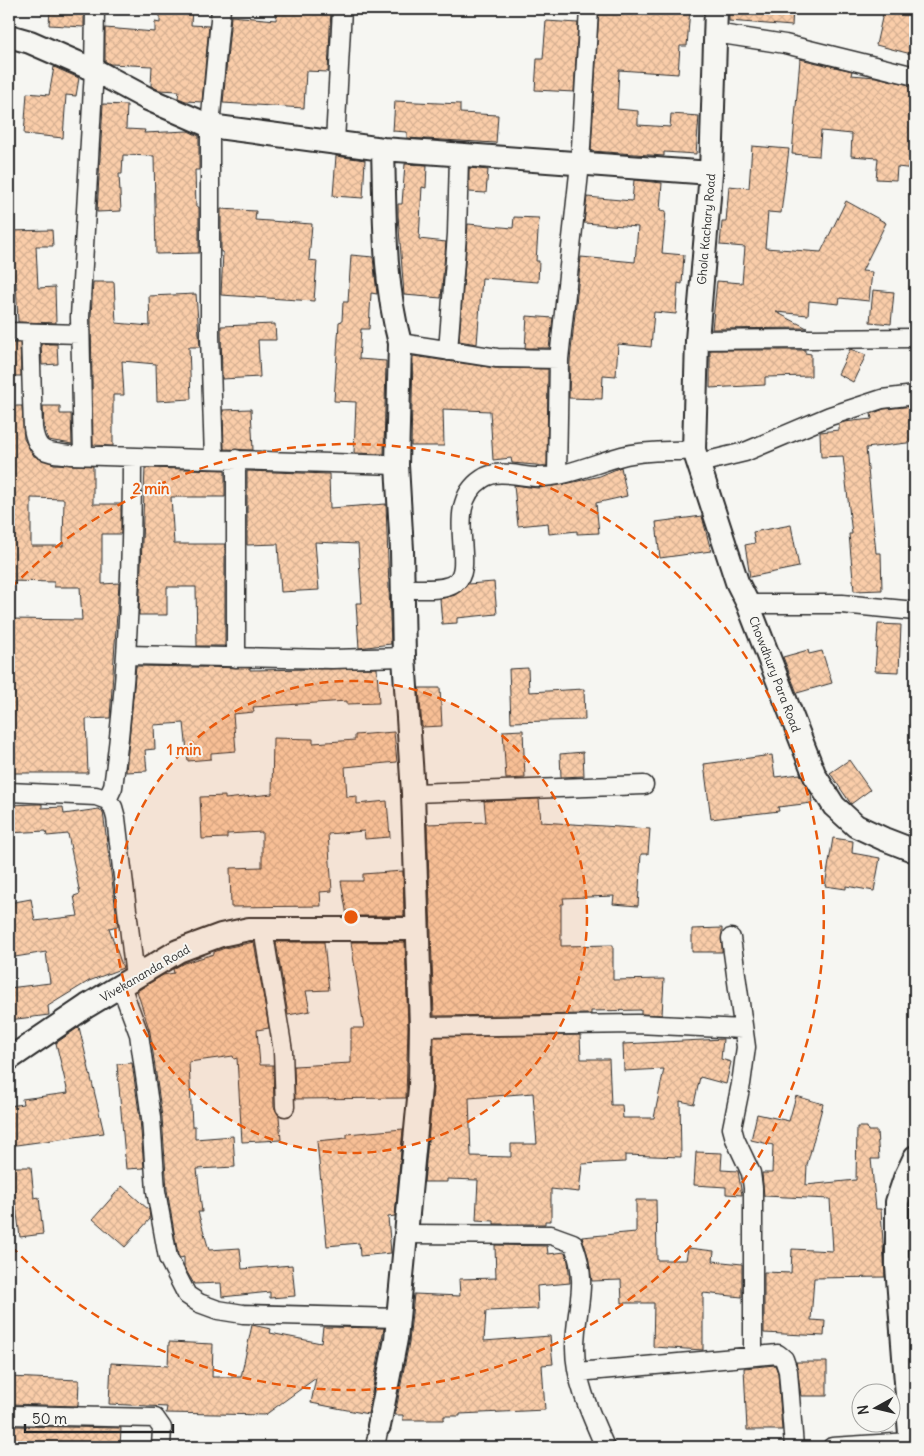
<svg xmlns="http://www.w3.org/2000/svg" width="924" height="1456" font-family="Delius,sans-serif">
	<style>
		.building { fill: url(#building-cross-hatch); stroke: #2b2b2b; fill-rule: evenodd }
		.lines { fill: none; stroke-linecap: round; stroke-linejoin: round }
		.minor-casing { stroke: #2b2b2b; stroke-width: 21 }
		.tertiary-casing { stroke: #2b2b2b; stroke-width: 26 }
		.minor { stroke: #f6f6f2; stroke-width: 18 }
		.tertiary { stroke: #f6f6f2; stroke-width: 22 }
		.ring { fill: none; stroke: #e8590c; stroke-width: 2.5; stroke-dasharray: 9 6 }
		.labels { text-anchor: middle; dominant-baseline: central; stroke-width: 4; stroke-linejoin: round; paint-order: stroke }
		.street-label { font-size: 12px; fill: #2b2b2b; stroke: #f6f6f2 }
		.centre { fill: #e8590c; stroke: #f6f6f2; stroke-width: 2.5 }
		.ring-label { font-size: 15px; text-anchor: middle; font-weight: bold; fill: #e8590c; stroke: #f6f6f2; stroke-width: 4; stroke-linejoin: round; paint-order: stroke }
	</style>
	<defs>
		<pattern id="building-cross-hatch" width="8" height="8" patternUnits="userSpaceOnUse" patternTransform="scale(1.25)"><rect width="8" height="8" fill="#facda9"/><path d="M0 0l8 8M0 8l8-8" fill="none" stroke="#d6b092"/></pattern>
	</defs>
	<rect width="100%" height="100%" fill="#f6f6f2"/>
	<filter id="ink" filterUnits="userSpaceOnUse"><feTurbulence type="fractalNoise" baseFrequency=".02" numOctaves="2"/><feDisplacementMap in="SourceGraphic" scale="10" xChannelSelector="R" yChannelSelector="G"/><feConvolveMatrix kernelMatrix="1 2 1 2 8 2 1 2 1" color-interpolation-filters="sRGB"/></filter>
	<g filter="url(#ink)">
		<path class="building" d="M50,9h34v18l-35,-2z
			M160,9h32l-1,16 18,1 -7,76 -16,-1 -8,-3 1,-7 -20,-1 -8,-4 1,-20 -42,-2 -5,-3v-33l50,4v-10l5,1z
			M277,9h54l-3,63 -22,-1 -2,37 -81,-5 8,-87 45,4z
			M599,9h91l-3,37h-7l-2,28 -59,-4 -2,39 21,2v14l32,2 1,-13 28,2 -3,38 -32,-2v4l-73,-5z
			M729,9h64l-1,17 -63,-5z
			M884,9h31v46l-39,-10z
			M546,21l32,2 -4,69 -39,-2 2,-31h6z
			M800,59l52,12 -1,4 25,2 39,9v83l-18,-2 -1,13 -20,-1 2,-21 -27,-2 1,-22 -31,-3 -2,25 -27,-2z
			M54,67l25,11 -3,18 -10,-1 -3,43 -39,-4 3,-41 22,2z
			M395,101l65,3v9l38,2 -2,28 -89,-5v-6l-14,-1z
			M103,104l24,1 -1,24 19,1 -1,3 44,-2 11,5v34h-4l1,37h3v46l-43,1 -2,-98 -31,-1 -1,19h-3l2,37 -24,1z
			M752,146l37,3 -8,64 -13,-1 -3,36 56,4 25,-51 40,22 -24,48 10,1 -3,29 -29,-3 -1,6 -30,-3 -1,14 -32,-3 31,16 -95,1 5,-48 25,2 3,-36 -25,-2 2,-23h4l3,-36 20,2z
			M336,156l29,4 -2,38 -30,-2z
			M405,164l22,1 -1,23 -4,-1 -3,52 27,3 -5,56 -37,-3 -6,-80v-11h4z
			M469,168l19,2 -2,23 -17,-1z
			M634,180l28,3 -2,27 6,1 -4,42 22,2 -2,29 -4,-1 -2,31 -22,-2 -3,35 -33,-3 -2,32 -13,-1 -1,24 -33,-1 1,-38 11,-103 54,5 3,-35 -54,-4 3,-26 45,4z
			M221,209l35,2 -1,9 57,4 -3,36 8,1 -3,40 -93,-6 2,-43h-2z
			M514,217l25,1 -3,43h3l-1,21 -56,-4 -5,66 -18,-3 9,-117 45,4z
			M52,230l1,16h-17l2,42 17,-1 1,36 -38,-1 -2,-40h-7v-51z
			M351,255l22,2 4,37 -6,-1 -2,36h-8l-2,30 27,2 -2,93 -30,-1 2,-51 -22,-1 5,-79 3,-1 1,-19h5z
			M93,282h21l2,41 34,3 -1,-30 47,-2 4,53h-11l2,52 -34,2 -1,-37 -34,-3 2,34h-11v51l-20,-1 -2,-128z
			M873,290l21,2 -3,32 -21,-2z
			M527,316l26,2 -4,30h-24z
			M275,324l1,16h-18l2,37 -38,2 -1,-53z
			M9,343h11l1,33h-12z
			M41,344h16l1,20 -16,1z
			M850,349l16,6 -13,27 -15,-8z
			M710,350h95v3l6,1v22l-46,1v8l-55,3z
			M413,356l82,12 53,1 -1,97 -35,-3 -1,-5 -18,2 -3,-49 -47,-2 1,37h-33z
			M9,406h13l2,33 10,17 20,8 39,2v38h28v30h-19v50l17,-1 -9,135 -24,1 2,54h-79v-154l73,1 -2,-33h-26v-5l-45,-1zM31,498l33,1 -1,47h-32z
			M43,406h17v8h11l1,30 -24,-4 -4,-13z
			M915,406v36l-49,6 10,105h5l1,37 -28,1 -5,-57h3l-9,-78 -22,1 -1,-25 19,-2v-6l5,-2 28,-3 -1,-5 13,-5z
			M251,409l2,41 -29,-1 -1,-39z
			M621,467l6,29 -31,7 3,30 -22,1v-3l-28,3 -1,-11 -30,3 -4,-41 23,3 24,-3 39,-9z
			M145,468l80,2v27h-54l3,47h51v102h-28l-1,-59h-29v28h-28z
			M247,471l82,3 1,34 56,-4 5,140 -32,4 -3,-45h6l-4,-59 -43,-2 4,48 -38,2 -3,-48 -31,1z
			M702,516l9,35 -51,7 -4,-36z
			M791,525l8,42 -49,10 -5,-32 10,-2 -2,-11z
			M494,582l3,32 -40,4v5l-15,1 -2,-25 15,-4 13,-11z
			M878,624l23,1 -2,47 -24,-1z
			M808,650l1,4 13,-3 10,32 -35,10 -14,-36z
			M136,666l114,2v2l127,-2 2,35 -32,1v-3l-94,6 1,5 -21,2 3,37 -25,2v6l-23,2 -4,-38 -30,2 1,24 -10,1 2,21 -21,1z
			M528,668l1,24 55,-3 1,31 -74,2 -2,-53z
			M419,688h21l2,38 -20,1z
			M523,730l2,48 -19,1 -3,-48z
			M394,732l3,30 -52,5 2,30 10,-1v8l30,-3 3,36 -25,2 -1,-8 -36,3 4,57 -12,1 1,14 -90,1 -1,-39 32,-1v-35l-35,2v4l-25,1 -2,-42 25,-1v3l47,-5 1,-56 40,1v4l42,-3v-5z
			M583,752l1,24 -23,1 -1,-23z
			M772,755l3,22 25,-3 11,20 1,9 -34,4 1,4 -68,8 -7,-55z
			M849,760l21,30 -19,14 -21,-31z
			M539,799l2,23 109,7 -2,25h-7l-3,52 -25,-2 1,-8 -51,2 1,6h-3v42l52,-1v35l51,-1 -2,36 -21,-1v-4l-50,1v3l-157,2 -7,-192 59,-2 -2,-21z
			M36,804h6v4l21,-1 1,7 35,-5 4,3 15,114 -9,2 14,40 -34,13 -41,25 1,9 -40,5v-32l41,-5 -4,-31 -37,6v-55l22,-4 4,22 43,-5 -4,-20 6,-2 -12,-60 -21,2 -1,-5 -37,2v-28z
			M833,838l20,3 -1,12 28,5 -6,33 -28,-5v3l-21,-3z
			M403,871l1,45h-57l-6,-35h22v-7z
			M722,928v24h-30v-23z
			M254,942l15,86 -12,2 3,35h13l1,42 5,9 2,24 -39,2 -5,-84 -3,1 -1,-3 -44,6 3,64h3v13l38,-3 2,31 -38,2 5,43h-4l11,38 31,-2 2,21 50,-4 3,31 -25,2v-6l-48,5 -1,-14 -27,1 -10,-17v-10l-4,1 -2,-3 -11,-65 -5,-73 -12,-85 -13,-41 26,-16 11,-2 -1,-4 11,-6 30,-9v-2l11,-4z
			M276,942h48l5,48 -23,1 4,20 -22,4z
			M351,942h54l3,85 -2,71 -111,1 -1,-33 57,-3v-35h13z
			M79,1027l25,106 -95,13v-40l14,-2 -1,-5 46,-6 -12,-50z
			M580,1035l1,24h28l2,46h11l1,13h31l10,-49 -40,2 -1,-27 100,-5 -2,20 10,3 -5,22 -26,-7 -6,27 -14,-3 1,56 -56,-2v7l-43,2 -3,28 -28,-3v32h-6v3h-51v-3l-18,-1 2,-40 -31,-1v3h-23l9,-93 1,-52zM533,1093l4,51h-26v13l-40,-1 -2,-58z
			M132,1063l8,56 4,49 -18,1 -9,-105z
			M796,1096l27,8 -16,61 -1,20 50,-5 1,-53h10l1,4h9l2,28h-8l5,50h5l4,68 -71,1 -3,42 14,1 -1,15 -60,-3v-61l27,1 1,-24 41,2 -3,-52 -66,-3 -2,-23h10l1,-28 -22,-5 6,-26 32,7z
			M403,1129l-8,87 -7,1 3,36 -31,3 -1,-13 -32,3 -10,-105 30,-3v-4z
			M696,1152l26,1 -1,17 17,1 4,24 -16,-1v-7l-32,-2z
			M9,1167h22l3,31 5,-1 4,37 -23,3 -6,-47 -4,1z
			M122,1186l27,24 1,9 -25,28 -32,-28z
			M636,1200h20l1,60h29l2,-12 26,3 -1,10 29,3v33l-39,-4v57l-50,-3 1,-44h-32l-1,-23 -29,1 -4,-25 -6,-19 54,-5z
			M495,1245l52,1 1,8 17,-2 3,9 2,22 -33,3 1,23 -52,2 -2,30 66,-5 3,28 -11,1 3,45 -85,4v2h-16v4h-41v-5h-8l14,-73 5,-48 46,2 -1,-17 37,-1z
			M252,1325l19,4 -1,4 51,10 2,-16 61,1 -16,86 -57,-11 5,-25 -51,37 -99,-2 1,-6 -58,-3 2,-41 57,3 1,-24 44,2 -1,33h29z
			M796,1362h31v34h-26z
			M775,1365l3,8 4,57h-35l-3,-62z
			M9,1377l70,3 -1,26 -69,-2z
			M14,1426l107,2 -1,19h-107z"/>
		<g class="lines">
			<defs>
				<path id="minor" d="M715,33l70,11 130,32
					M335,142l7,-133
					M9,332l71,2
					M30,333l3,95c4,26 14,24 38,27l326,10
					M697,340l218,-2
					M400,343l97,15 62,1
					M448,351l9,-117 2,-78
					M83,455l-3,-138 14,-247 1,-61
					M214,459l-4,-123v-210l11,-117
					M236,459v199
					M699,463l46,-11 85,-36 52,-17 33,-4
					M557,475l2,-116 21,-195 9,-155
					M403,589c15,-1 40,3 52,-6 23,-16 -14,-77 27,-104 16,-11 38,-2 56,-2 28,0 57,-14 84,-21 23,-6 49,-4 72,-6
					M748,604h94l73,7
					M126,655l206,4 72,-2
					M9,792l87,4 11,4 6,7 3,11 19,159
					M413,793l231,-8
					M107,800l6,-13c15,-110 19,-220 19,-330
					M263,929l20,122 2,56
					M731,938l15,109 -5,37 -9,44 3,11 16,34 2,15v168
					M121,986l18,48 12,84 5,73 12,67 19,37 12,8 19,7 25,4 156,4
					M421,1027l216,-3 106,5
					M407,1234l144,1 22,8c17,44 2,63 2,105 0,34 17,69 30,99
					M897,1266h18
					M578,1372l200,-18 6,5 4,12 6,76
					M9,1415l146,3 7,10 -1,19
					M375,1447l4,-21
					M832,1447l78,-5"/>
				<path id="tertiary" d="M716,9l-5,164 -14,167 -3,110 43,132 11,22 67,172 19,30 22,20 28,13 31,12
					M9,36l21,6 64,28 54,29 62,27 173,23 328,24
					M9,1059l78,-53 91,-55 43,-16 28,-6h168
					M379,1426l17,-87 24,-251 1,-61 -8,-234 -9,-136 -2,-107 -5,-85 3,-122c-17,-63 -15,-129 -17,-194
					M911,1447l-14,-181v-64l8,-24 10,-21"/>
			</defs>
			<use href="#minor" class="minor-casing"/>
			<use href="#tertiary" class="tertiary-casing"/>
			<use href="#minor" class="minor"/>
			<use href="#tertiary" class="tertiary"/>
		</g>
	</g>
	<circle cx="351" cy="917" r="236" fill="#e8590c" fill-opacity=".12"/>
	<g class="ring">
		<circle cx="351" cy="917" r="236"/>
		<path d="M11 588A473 473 0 1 1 11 1246"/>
	</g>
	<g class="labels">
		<g class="street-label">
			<text transform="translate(706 229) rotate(-85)">Ghola Kachary Road</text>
			<text transform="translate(775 674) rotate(69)">Chowdhury Para Road</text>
			<text transform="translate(145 973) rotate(-30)">Vivekananda Road</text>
		</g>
	</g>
	<circle cx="351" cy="917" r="8" class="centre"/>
	<g class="ring-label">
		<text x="151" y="494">2 min</text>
		<text x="184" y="755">1 min</text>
	</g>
	<rect width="924" height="1456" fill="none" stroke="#f6f6f2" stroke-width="30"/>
	<rect x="15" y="15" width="894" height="1426" fill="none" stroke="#2b2b2b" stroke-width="2" filter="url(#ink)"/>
	<g transform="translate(876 1408) rotate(262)"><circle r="24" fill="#f6f6f2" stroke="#a5a5a2"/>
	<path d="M0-4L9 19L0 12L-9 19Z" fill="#2b2b2b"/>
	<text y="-8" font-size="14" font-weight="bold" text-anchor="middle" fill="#2b2b2b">N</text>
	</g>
	<path d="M25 1424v8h148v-8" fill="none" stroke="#2b2b2b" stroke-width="2.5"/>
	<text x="32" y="1424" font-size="15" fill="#2b2b2b" stroke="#f6f6f2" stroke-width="4" paint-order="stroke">50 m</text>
</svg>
